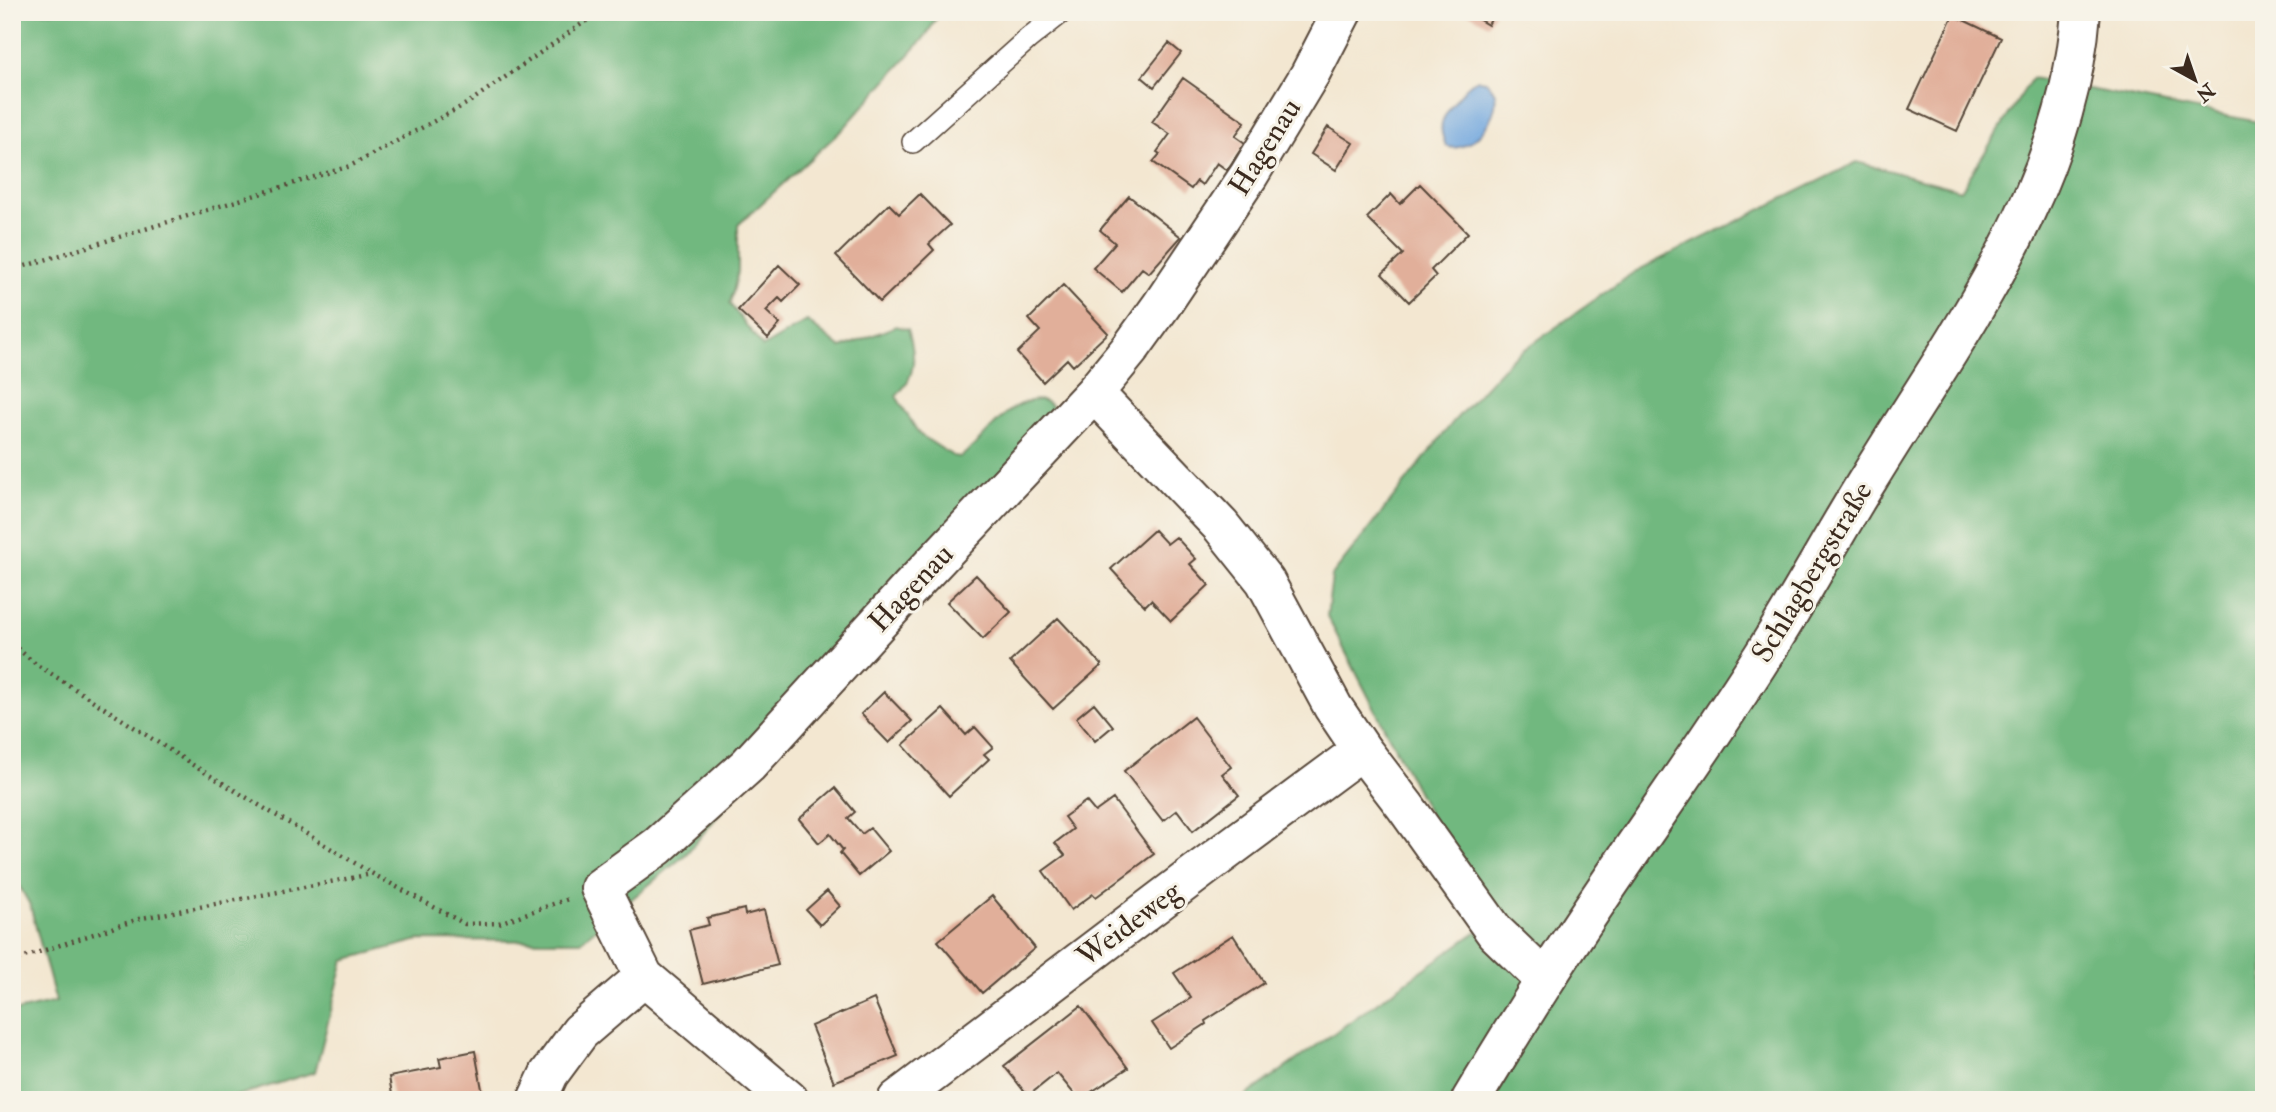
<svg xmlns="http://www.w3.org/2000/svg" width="2276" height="1112" font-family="'IM FELL Double Pica',serif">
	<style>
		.forest { fill: #71b87f; stroke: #56714e; stroke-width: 2 }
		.water { fill: #70a6de; stroke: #56687e; stroke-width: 2 }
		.building { fill: #e1af9a }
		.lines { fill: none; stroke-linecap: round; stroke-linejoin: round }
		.lane-casing { stroke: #574639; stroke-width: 24 }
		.street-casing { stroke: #574639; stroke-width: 42 }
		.path { stroke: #574639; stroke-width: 4.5; stroke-dasharray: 2 5; stroke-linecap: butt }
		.lane { stroke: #fff; stroke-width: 21 }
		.street { stroke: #fff; stroke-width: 38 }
		.labels { text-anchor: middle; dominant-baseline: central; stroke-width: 6; stroke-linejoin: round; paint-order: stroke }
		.street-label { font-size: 30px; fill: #3b2a1e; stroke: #f7f3e8 }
	</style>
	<rect width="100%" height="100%" fill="#f7f3e8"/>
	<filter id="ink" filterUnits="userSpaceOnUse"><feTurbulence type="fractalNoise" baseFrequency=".0143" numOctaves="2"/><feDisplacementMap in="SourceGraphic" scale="14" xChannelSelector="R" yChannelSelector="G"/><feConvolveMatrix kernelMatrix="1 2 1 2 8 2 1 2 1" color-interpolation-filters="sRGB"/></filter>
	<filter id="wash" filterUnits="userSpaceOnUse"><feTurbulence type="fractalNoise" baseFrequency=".00686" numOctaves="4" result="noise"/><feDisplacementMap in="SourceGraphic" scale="28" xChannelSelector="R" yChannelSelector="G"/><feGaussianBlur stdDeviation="1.57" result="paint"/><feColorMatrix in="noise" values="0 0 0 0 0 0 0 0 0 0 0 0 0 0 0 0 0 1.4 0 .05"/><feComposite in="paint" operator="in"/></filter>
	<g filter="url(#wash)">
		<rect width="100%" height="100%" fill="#f3e7d1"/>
		<path class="forest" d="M12,12h928l-14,24 -82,92 -106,97v47l-8,32 33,43 44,-26 34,27 55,-22 12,3c8,27 9,47 -12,67l23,38 34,22 7,1c27,-17 46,-58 80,-57 9,1 13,6 15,14l-64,73 -305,367 -105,87 -162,-1 -75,20 -29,112 -92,28h-211v-88l44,-10 -26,-97 -18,-32z
			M2032,78l232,45v977h-1024l246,-175 -159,-309 5,-40 121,-154 58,-63 123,-87 223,-110 104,28z"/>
		<path class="water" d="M1479,80l7,1c3,4 8,8 9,13 5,23 -25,62 -49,52 -3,-7 -6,-15 -4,-23 3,-11 25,-41 37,-43z"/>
		<g id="blocks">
			<path class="building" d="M1466,12h29l-7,13z
				M1953,15l48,23 -44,93 -48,-22z
				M1169,43l12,10 -27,34 -12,-10z
				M1183,78l62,44 -10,14 10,7 -18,27 -10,-7 -15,22 -5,-4 -6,8 -38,-27 7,-8 -3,-2 13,-18 -18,-12z
				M1328,127l25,16 -17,27 -25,-16z
				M1420,184l48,49 -37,37 5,6 -27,26 -27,-28 21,-20 -36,-36 24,-24 9,10z
				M920,194l30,31 -21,19 5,6 -54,52 -44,-46 53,-52 10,10z
				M1129,196l52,41 -32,36 -7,-5 -20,24 -29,-24 22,-25 -15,-13z
				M779,265l21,20 -17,17 -4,-4 -13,13 14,13 -12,14 -30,-28z
				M1063,285l45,48 -35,33 -6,-7 -24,23 -26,-29 23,-22 -11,-12z
				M1154,530l13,14 9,-7 20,22 -6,5 19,21 -38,36 -20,-21 -6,6 -34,-37z
				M976,575l35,37 -28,27 -36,-37z
				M1058,618l44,47 -49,44 -43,-47z
				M884,692l28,29 -23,22 -28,-29z
				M1094,703l19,23 -18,15 -19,-23z
				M943,709l23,26 9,-8 18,20 -9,7 5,5 -40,37 -46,-51z
				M1193,717l38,50 -9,7 17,21 -46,36 -16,-21 -14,11 -39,-50z
				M835,788l20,24 -7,6 14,16 8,-6 19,23 -30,25 -19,-23 3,-3 -13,-16 -11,9 -20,-24z
				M1113,799l41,55 -58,43 -3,-3 -22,16 -28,-39 22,-16 -10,-12 18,-14 -9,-12 22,-16 9,11z
				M827,891l13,15 -20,19 -14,-15z
				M992,896l43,52 -53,45 -44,-52z
				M744,909l1,6 19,-5 14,55 -75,19 -14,-54 20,-5 -2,-7z
				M1233,935l31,48 -59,38 1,3 -37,24 -17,-25 39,-25 -17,-25z
				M874,999l24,57 -64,26 -23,-56z
				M1081,1006l47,62 -49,32 -22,-27 -29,23 -24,-30z
				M475,1051l9,49h-91l-4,-23 52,-10 -2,-9z"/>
		</g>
	</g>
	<g filter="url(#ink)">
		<use href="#blocks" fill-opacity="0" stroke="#574639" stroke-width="2"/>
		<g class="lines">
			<defs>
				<path id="lane" d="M913,142l116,-104 33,-26"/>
				<path id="street" d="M1094,393l127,133 44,55 68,126 29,43 43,56 90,126 50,48
					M537,1100l12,-26 31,-42 64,-55
					M789,1100l-145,-123 -44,-89 58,-42 90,-81 162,-177 184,-195 36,-44 31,-43 88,-131 61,-101 32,-62
					M897,1100l306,-232 159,-118
					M1471,1100c24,-40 48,-79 73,-118 70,-110 148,-215 218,-325 38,-59 70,-120 107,-179 89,-146 199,-288 212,-466"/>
			</defs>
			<use href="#lane" class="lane-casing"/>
			<use href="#street" class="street-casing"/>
			<path class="path" d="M12,270l338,-104 118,-63 115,-80 20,-11
				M12,644l24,20 160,103 177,107 92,50 34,-1 69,-24
				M12,961l130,-43 230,-44"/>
			<use href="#lane" class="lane"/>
			<use href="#street" class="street"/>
		</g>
	</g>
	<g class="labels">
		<g class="street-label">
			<text transform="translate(1265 147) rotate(-58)">Hagenau</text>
			<text transform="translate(1812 572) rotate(-59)">Schlagbergstraße</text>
			<text transform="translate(911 588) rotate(-47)">Hagenau</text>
			<text transform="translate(1129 924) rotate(-37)">Weideweg</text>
		</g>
	</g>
	<rect width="2276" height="1112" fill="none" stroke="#f7f3e8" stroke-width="42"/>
	<g transform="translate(2195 80) rotate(140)" stroke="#f7f3e8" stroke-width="5" paint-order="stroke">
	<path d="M0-5L12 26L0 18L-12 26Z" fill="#3b2a1e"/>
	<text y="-10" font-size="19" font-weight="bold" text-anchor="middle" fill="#3b2a1e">N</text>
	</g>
</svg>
